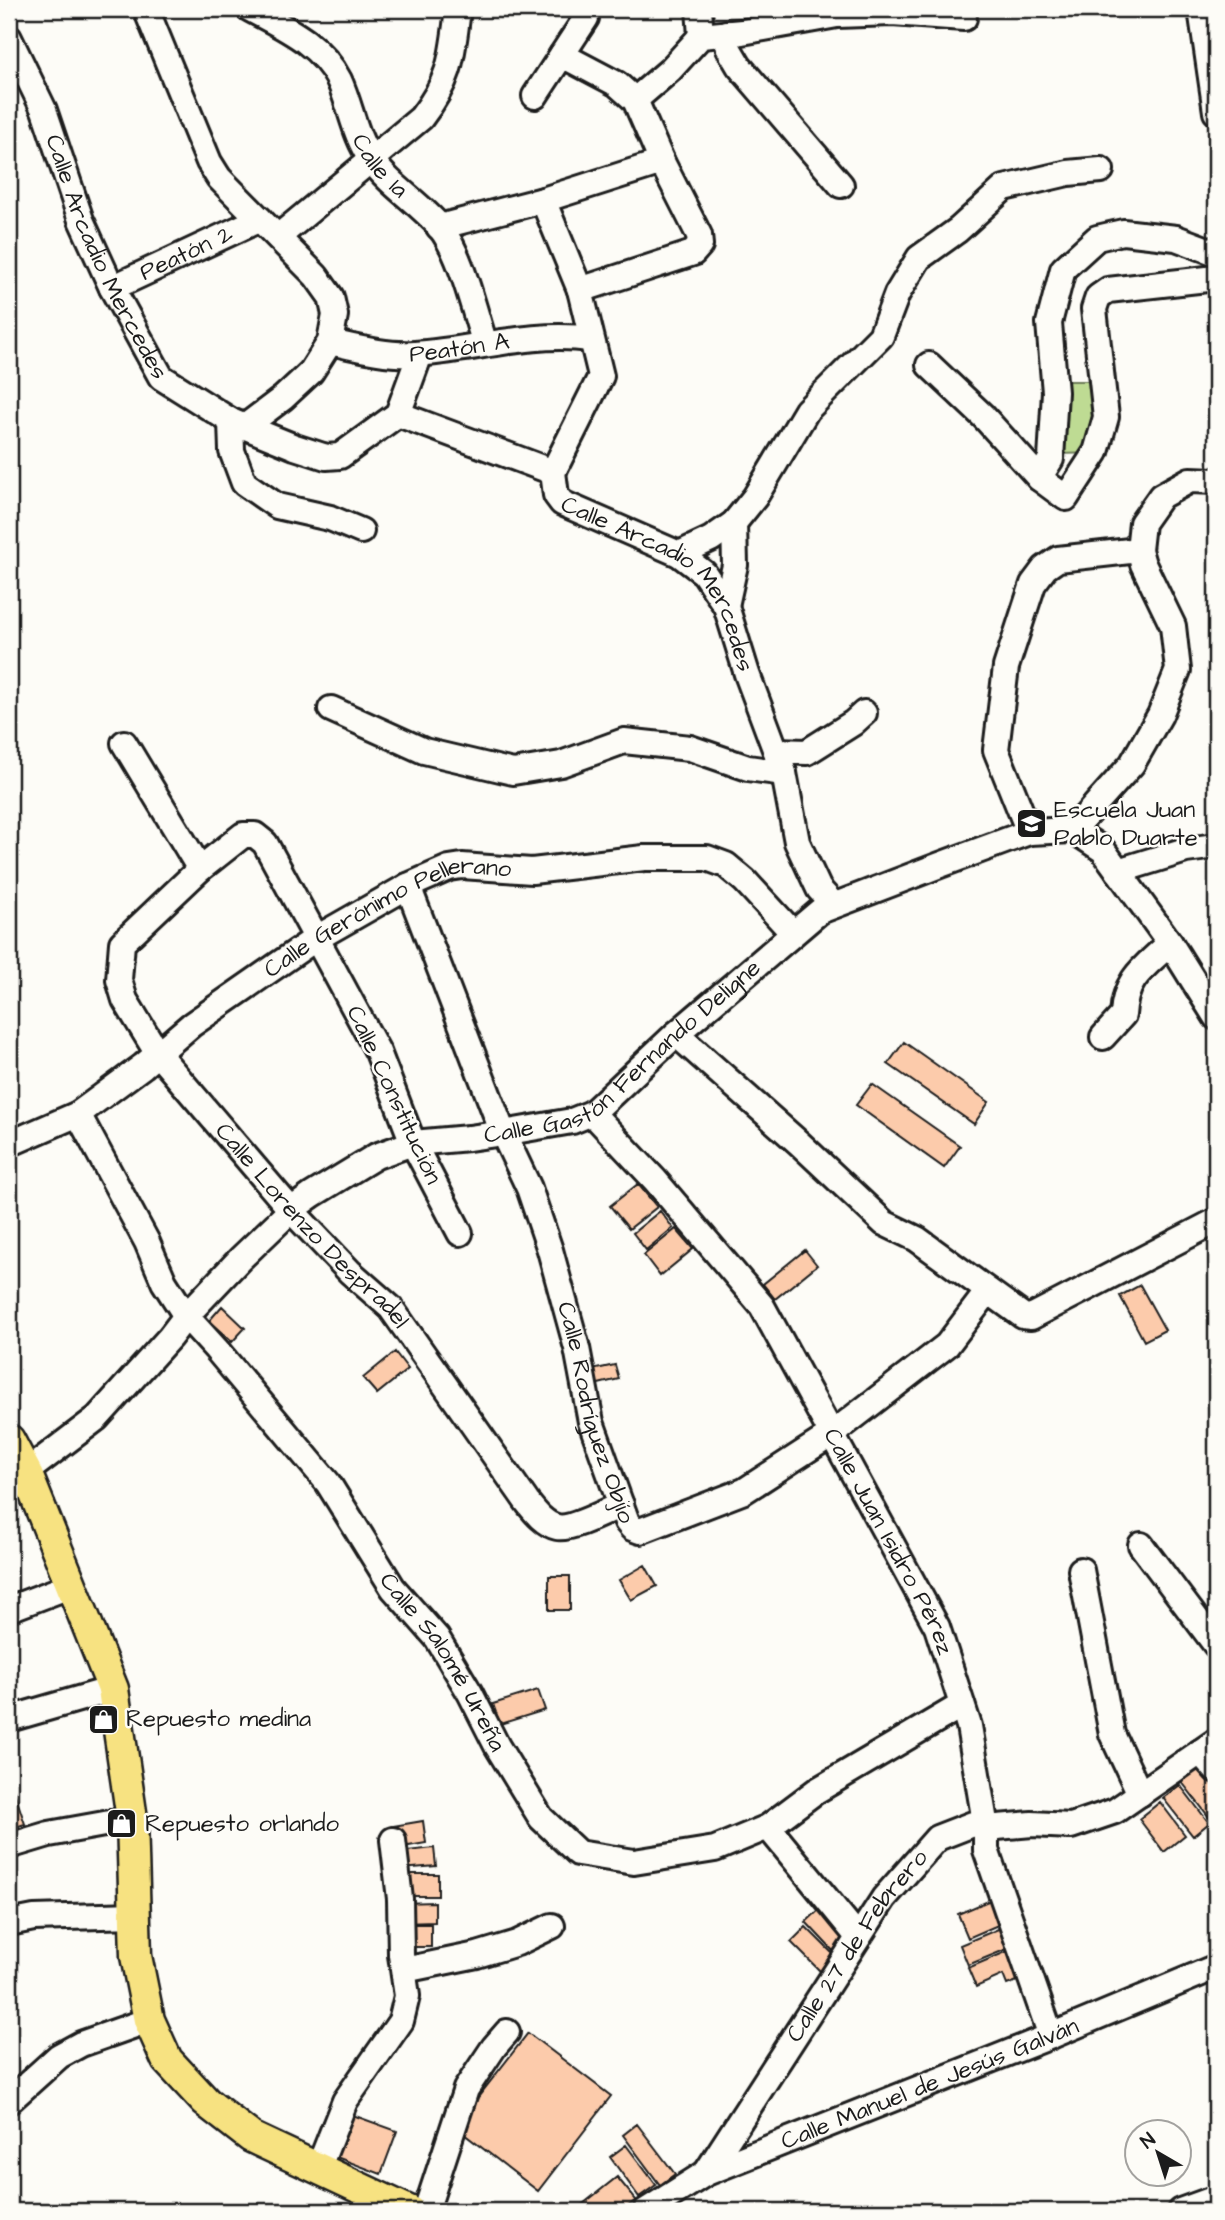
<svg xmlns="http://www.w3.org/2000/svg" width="1225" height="2220" font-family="'Architects Daughter',sans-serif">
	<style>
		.green { fill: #bedb93; stroke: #6d7c58; stroke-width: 2 }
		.building { fill: #fccbab; stroke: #1c1c1c; stroke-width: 2 }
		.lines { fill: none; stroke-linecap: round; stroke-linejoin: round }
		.minor-casing { stroke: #1c1c1c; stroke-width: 30 }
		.major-casing { stroke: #1c1c1c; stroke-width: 35 }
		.minor { stroke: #fdfcf7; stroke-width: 24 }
		.major { stroke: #f7e281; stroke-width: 30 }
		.labels { text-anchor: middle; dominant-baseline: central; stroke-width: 5; stroke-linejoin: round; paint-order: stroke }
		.street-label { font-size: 24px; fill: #1c1c1c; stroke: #fdfcf7 }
		.poi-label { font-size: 24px; fill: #1c1c1c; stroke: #fdfcf7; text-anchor: start }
	</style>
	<rect width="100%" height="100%" fill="#fdfcf7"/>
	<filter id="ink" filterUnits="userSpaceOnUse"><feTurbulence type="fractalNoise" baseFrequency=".0143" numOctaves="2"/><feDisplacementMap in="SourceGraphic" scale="14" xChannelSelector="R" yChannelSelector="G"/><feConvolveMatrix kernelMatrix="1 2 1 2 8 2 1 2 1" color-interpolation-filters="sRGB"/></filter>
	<g filter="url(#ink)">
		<path class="green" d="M1058,381h36l1,72 -36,1z"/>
		<path class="building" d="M904,1042l85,60 -15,22 -86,-60z
			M872,1084l88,62 -16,22 -88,-63z
			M638,1184l19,23 -28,22 -19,-23z
			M660,1211l13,17 -27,22 -13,-17z
			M676,1229l17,20 -33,27 -16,-21z
			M805,1250l12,15 -42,34 -12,-15z
			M1140,1285l25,45 -21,11 -24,-45z
			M222,1306l23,22 -13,14 -23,-21z
			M395,1352l13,17 -31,25 -14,-16z
			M615,1365l4,14 -29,7 -3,-15z
			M645,1565l12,21 -26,14 -12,-20z
			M549,1576h21v34h-21z
			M538,1690l7,20 -45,14 -7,-20z
			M1196,1762l20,26v38l-38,-49z
			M9,1776l16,48 -16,5z
			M1180,1785l29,38 -16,13 -30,-38z
			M1160,1802l25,33 -21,17 -25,-33z
			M423,1821l3,22 -29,5 -4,-22z
			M434,1848l2,18 -35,3 -2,-17z
			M403,1874h35v22h-35z
			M995,1898l10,24 -37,16 -10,-24z
			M435,1902v20l-32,1v-20z
			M820,1909l31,32 -15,13 -30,-32z
			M403,1924h28v23h-28z
			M806,1927l30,30 -15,15 -30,-30z
			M1003,1927l9,20 -44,18 -8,-20z
			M1013,1949l12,29 -18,7 -4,-10 -27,12 -8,-19z
			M528,2033l83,63 -73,95 -83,-64z
			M347,2113l50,18 -16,43 -50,-19z
			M637,2124l38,50 -15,11 -37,-50z
			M626,2145l30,40 -17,12 -29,-40z
			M617,2177l19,23 -14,11h-42l-2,-3z"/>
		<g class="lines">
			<defs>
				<g id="minor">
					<path d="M146,9l63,153 10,16 97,98 15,21 4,18 -5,27 -19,30 -28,26 -37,28"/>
					<path id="s1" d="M250,9c35,19 70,34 89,71 12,26 15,55 32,79 18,26 47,43 68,67 22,26 35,85 46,118"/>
					<path d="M699,9l2,27"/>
					<path d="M1201,9l15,103"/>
					<path d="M726,33l3,16 10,17 102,119"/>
					<path id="s2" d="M9,38l35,72 37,110 31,68 49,89 70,44 64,26 31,10 14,-1 58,-42 22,-60"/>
					<path d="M562,55l55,29 18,16 27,62 37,73 1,10 -7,8 -113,37"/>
					<path d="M535,96l51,-78"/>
					<path d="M635,100l35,-30 31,-34 41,-4 95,-17 55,-2 72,5"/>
					<path d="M543,200l37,90 21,86 -48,96"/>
					<path d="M439,227l104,-27 119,-38"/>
					<path d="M278,237l143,-119c31,-40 31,-62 37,-109"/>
					<path id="s3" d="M112,288l148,-69"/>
					<path id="s4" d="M330,342c27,6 57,14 85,12 59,-4 116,-23 175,-15"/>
					<path d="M929,365l54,51 56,62 27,20 30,-46 10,-35 -12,-108 4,-12 10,-7 108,-12"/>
					<path id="s5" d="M398,414l155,58 3,23 6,8 117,51 25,19 22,33 21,68 37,99 13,69 22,47 15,16"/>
					<path d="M231,421l1,30 12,32 33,23 53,12 31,13"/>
					<path d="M1039,478l12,-19 4,-67 -6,-69 14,-54 34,-31 26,-6 53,6 40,15"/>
					<path d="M679,554l32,-15 23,-16 21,-26 52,-87 74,-74 16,-42 22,-36 39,-28 46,-42 64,-15 33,-3"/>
					<path d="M726,606l9,-41 -1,-42"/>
					<path d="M331,709l93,42 89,21 48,-8 63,-23 66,7 58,20 36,5"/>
					<path d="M124,743l76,126"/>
					<path d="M776,751l31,1 46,-29 11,-10"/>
					<path d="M1073,830l59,-66 28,-49 18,-45 -5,-44 -30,-62 -4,-14 3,-27 19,-27 29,-16 26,1"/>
					<path d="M1029,832l-33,-82 10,-83 27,-83 12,-16 13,-9 81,-9"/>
					<path d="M1118,871l68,-21 30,-4"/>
					<path id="s6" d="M408,886l95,247 26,55 21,62 27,98 14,74 36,100 5,6 8,3 104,-40 88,-57 115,-89 41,-54"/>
					<path d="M676,1034l123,109 85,80 33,16 106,77 8,1 185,-96"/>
					<path d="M1103,1037l20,-22c2,-38 22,-48 47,-72"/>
					<path id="s7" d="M592,1113l63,67 107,126 175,321 32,99 17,102v22l65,186"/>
					<path id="s8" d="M78,1114l69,128 17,40 22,34 30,33 112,134 65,105 44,50 33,55 27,53 44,72 37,35 56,9 81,-13 53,-22 48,-36 146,-86"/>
					<path id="s9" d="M9,1144l69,-30 65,-48 48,-41 124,-86 93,-53 41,-18 13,-2 70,5 112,-13h63l19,7 19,16 48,52"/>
					<path id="s10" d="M460,1233l-47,-90 -35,-91 -113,-209 -10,-8h-12l-43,34 -78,74 -3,37 6,20 33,54 133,156 59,62 41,36 136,194c8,10 17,22 30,25 14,3 50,-16 64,-22"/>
					<path id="s11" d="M26,1472l71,-54 73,-81 16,-21 54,-57 51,-49 21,-15 64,-39 37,-13 56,-5 34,-5 69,-12 20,-8 84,-79 144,-123 120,-46 89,-33 44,-2 30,20 67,93 46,74"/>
					<path d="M1141,1545l75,100"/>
					<path d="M1081,1570l31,164 28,60"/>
					<path d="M9,1609l63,-24"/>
					<path d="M9,1719l104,-30"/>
					<path d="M1200,1752l16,18"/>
					<path d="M768,1827l90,110"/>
					<path d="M9,1846l40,-12 83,-15"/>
					<path d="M9,1923l25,-5 101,-3"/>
					<path d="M404,1970l73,-15 40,-12 35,-17"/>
					<path d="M9,2101l50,-45 22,-12 68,-24"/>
					<path d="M318,2169l27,-68 56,-80 6,-25 -6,-41 -1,-56 -7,-59"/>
					<path id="s12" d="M706,2173l178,-275 53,-60 36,-14 13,4 46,-4 39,2 44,-15 101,-70"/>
					<path d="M426,2211l40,-122 28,-42 13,-15"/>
					<path id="s13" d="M646,2211l60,-38 345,-137 165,-69"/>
					<path d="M1180,2211l36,-13"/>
				</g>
				<path id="major" d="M9,1440l17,32 87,217 19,130 4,137 13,64 18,40 39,42 45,35 158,74"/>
			</defs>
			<use href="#minor" class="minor-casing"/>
			<use href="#major" class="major-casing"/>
			<use href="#minor" class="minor"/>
			<use href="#major" class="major"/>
		</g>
	</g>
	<defs>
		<symbol id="school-square" viewBox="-11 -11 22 22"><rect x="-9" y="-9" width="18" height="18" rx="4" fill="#1c1c1c" stroke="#fdfcf7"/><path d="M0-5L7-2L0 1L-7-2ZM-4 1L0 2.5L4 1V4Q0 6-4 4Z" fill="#fff"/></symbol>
		<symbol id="shop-square" viewBox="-11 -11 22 22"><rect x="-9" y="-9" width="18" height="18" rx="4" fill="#1c1c1c" stroke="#fdfcf7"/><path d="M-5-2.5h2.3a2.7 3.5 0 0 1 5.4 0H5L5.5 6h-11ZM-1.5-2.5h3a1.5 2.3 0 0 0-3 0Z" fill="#fff"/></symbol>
	</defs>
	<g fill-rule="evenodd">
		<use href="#school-square" x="1014" y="806" width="35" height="35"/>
		<use href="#shop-square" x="86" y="1702" width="35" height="35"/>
		<use href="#shop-square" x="104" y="1806" width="35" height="35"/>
	</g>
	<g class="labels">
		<g class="street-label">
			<text stroke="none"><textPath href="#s1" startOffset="212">Calle 1a</textPath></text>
			<text stroke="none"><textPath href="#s2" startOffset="240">Calle Arcadio Mercedes</textPath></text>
			<text stroke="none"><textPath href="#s3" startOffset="82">Peatón 2</textPath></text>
			<text stroke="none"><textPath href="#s4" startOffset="131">Peatón A</textPath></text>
			<text stroke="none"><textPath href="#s5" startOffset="332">Calle Arcadio Mercedes</textPath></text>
			<text stroke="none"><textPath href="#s9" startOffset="448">Calle Gerónimo Pellerano</textPath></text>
			<text stroke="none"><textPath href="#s11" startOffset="752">Calle Gastón Fernando Deligne</textPath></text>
			<text transform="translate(394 1095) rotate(65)">Calle Constitución</text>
			<text stroke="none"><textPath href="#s10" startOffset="976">Calle Lorenzo Despradel</textPath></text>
			<text stroke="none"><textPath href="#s6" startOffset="560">Calle Rodríguez Objío</textPath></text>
			<text stroke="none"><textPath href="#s7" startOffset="525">Calle Juan Isidro Pérez</textPath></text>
			<text stroke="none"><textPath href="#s8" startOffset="662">Calle Salomé Ureña</textPath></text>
			<text stroke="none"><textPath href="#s12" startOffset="273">Calle 27 de Febrero</textPath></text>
			<text stroke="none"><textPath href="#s13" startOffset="312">Calle Manuel de Jesús Galván</textPath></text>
		</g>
		<g class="poi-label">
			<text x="1054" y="810">Escuela Juan<tspan x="1054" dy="28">Pablo Duarte</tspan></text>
			<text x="126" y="1719">Repuesto medina</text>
			<text x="145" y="1824">Repuesto orlando</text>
		</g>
	</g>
	<rect width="1225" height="2220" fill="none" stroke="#fdfcf7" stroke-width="35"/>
	<rect x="18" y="18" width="1190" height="2185" fill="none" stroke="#1c1c1c" stroke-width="2.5" filter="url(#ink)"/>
	<g transform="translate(1158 2153) rotate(321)"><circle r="33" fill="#fdfcf7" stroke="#a3a29f" stroke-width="2"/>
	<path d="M0-5L12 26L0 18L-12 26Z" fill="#1c1c1c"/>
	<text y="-10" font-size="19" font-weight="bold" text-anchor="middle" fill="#1c1c1c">N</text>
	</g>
</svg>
